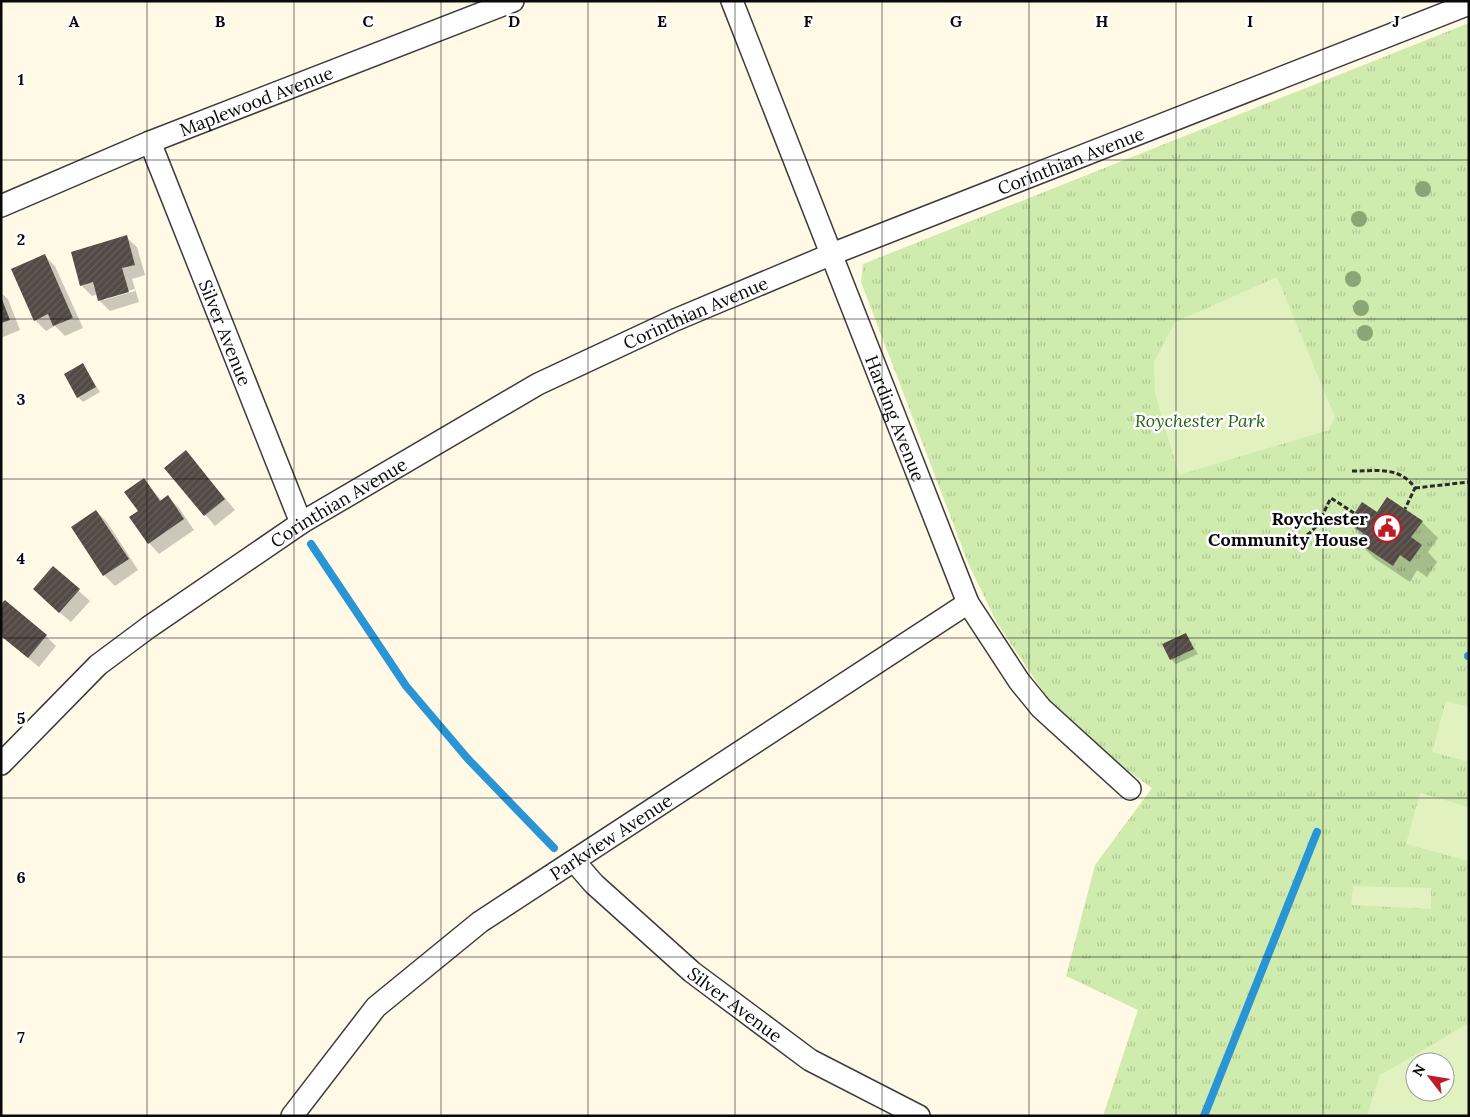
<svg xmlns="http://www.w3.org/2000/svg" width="1470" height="1117" font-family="Lora,serif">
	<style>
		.park { fill: url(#park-tufts); fill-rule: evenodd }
		.pitch { fill: #e2f1c0; fill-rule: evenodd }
		.shadow { fill: #0003; fill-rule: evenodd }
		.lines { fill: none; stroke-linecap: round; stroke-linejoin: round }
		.stream { stroke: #2a95d5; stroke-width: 8 }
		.building { fill: url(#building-hatch) }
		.minor-casing { stroke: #3c3c3c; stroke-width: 24 }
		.path { stroke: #2b2b2b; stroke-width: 3; stroke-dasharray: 5 2.5; stroke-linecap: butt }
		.minor { stroke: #fff; stroke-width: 21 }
		.tree { fill: #89a674 }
		.grid { fill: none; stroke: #090909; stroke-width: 1; stroke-opacity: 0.55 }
		.labels { text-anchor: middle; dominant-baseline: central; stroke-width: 5; stroke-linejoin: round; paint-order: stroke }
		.street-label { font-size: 18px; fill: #090909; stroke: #fff }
		.park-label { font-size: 18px; font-style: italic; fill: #296317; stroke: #fff }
		.poi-label { font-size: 18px; font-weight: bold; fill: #090909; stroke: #fff; text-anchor: end }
		.grid-label { font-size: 16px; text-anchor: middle; font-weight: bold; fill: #090909; stroke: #fff; stroke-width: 5; stroke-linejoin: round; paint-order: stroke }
	</style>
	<defs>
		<pattern id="park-tufts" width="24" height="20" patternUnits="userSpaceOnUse" patternTransform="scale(1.25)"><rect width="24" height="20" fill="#cfebae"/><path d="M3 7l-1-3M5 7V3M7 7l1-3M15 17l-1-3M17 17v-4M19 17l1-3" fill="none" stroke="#b0c894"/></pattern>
		<pattern id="building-hatch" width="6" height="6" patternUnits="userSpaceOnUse" patternTransform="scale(1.25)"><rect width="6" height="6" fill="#534a45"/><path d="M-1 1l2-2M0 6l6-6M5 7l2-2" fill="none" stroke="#675f5b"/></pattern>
	</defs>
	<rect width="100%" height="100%" fill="#fff9e6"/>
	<path class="park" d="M1469,23v1093h-366l35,-106 -72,-34 29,-111 57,-77 -33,-23 -71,-66 -51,-76 -28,-58 -108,-283 2,-18zM1415,1062h30v30h-30z"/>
	<path class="pitch" d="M1277,277l58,140 -6,13 -150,45 -24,-82 -1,-31 21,-40z
		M1446,701l23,6v55l-37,-10z
		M1420,793l49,14v54l-63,-17z
		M1353,886l78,2v21l-80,-4z
		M1469,1023v93h-102l13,-41zM1415,1062h30v30h-30z"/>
	<path class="shadow" d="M126,237l11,10 8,28 -13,4 7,23 -29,9 -11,-11 -1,-6 -6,2 -11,-11zM135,289v2l-31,9v-3z
		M44,255l11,11 28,62 -18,8 -10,-10 -9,5 -11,-11z
		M1,293l7,6 12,31 -19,8z
		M83,365l17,27 -17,10 -5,-5z
		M186,452l49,58 -20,16 -49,-58z
		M144,480l18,21 6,-4 11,11 15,22 -35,24 -10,-11 -10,-31z
		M96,511l11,11 31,48 -23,16 -11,-11z
		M1377,514l45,8 16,16 -10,14 9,10 -10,15 -10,-7 -7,12 -36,-24 -16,-16 4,-6 -13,-13z
		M53,568l37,33 -19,21 -26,-22z
		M1,606l45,30 10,10 -17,21 -38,-31z
		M1186,635l12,19 -22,10 -5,-5z"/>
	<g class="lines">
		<path class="stream" d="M311,544l95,142 62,73 86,89
			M1468,656h1
			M1204,1116l113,-284"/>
	</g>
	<path class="building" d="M127,235l8,30 -13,3 7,24 -31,9 -5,-19 -13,4 -9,-34z
		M45,254l28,64 -20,8 -5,-12 -14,7 -23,-52z
		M1,297l9,23 -9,3z
		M83,363l13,24 -19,11 -13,-24z
		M186,450l39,49 -21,17 -40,-48z
		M144,478l16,23 8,-6 16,24 -36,25 -19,-27 9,-6 -14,-19z
		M1387,497l36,24 -12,16 11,8 -12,17 -10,-7 -7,11 -36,-24 6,-9 -15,-10 14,-21 15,10z
		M96,510l33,49 -26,17 -32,-49z
		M53,566l27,23 -21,24 -26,-24z
		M5,600l42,35 -19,23 -27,-22v-32z
		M1186,633l8,16 -24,11 -8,-16z"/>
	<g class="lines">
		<defs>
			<g id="minor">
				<path id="s1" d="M732,1l236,602 51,78 22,27 89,81"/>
				<path id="s2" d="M150,142l151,381"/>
				<path id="s3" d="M1,206l149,-64 363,-141"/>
				<path id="s4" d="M1,764l97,-99 51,-38 152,-104 237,-139 137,-64 157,-66 637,-250"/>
				<path id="s5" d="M574,861l20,23 98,88 118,88 109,56"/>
				<path id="s6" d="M292,1116l84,-109 104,-85 488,-319"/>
			</g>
		</defs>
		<use href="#minor" class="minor-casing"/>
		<path class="path" d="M1352,471c25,0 48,-5 63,17l-10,21
			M1415,488l54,-6
			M1307,535c14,-10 16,-23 24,-37l23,15"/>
		<use href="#minor" class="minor"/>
	</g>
	<g class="tree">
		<circle cx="1423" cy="189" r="8"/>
		<circle cx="1359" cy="219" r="8"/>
		<circle cx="1353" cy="279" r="8"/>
		<circle cx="1361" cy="308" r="8"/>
		<circle cx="1365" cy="333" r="8"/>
	</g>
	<path class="grid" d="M147,1v1115M294,1v1115M441,1v1115M588,1v1115M735,1v1115M882,1v1115M1029,1v1115M1176,1v1115M1323,1v1115M1,160h1468M1,319h1468M1,479h1468M1,638h1468M1,798h1468M1,957h1468"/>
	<defs>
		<symbol id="civic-ring" viewBox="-11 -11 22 22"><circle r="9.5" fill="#fff" stroke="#c01a27" stroke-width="1.5"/><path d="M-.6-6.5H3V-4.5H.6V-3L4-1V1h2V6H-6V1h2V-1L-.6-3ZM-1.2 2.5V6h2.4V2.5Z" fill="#c01a27"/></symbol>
	</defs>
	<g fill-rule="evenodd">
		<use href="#civic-ring" x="1371" y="512" width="32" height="32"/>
	</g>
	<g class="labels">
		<g class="street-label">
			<text stroke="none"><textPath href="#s3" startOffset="276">Maplewood Avenue</textPath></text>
			<text stroke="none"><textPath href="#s4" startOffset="1239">Corinthian Avenue</textPath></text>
			<text stroke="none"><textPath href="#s4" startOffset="834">Corinthian Avenue</textPath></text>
			<text stroke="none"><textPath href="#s2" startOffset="205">Silver Avenue</textPath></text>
			<text stroke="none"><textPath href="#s1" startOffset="448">Harding Avenue</textPath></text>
			<text stroke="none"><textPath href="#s4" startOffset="429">Corinthian Avenue</textPath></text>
			<text stroke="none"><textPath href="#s6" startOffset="428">Parkview Avenue</textPath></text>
			<text stroke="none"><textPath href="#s5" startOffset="216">Silver Avenue</textPath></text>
		</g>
		<g class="park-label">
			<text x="1200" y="420">Roychester Park</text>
		</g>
		<g class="poi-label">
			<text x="1368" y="518">Roychester<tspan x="1368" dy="21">Community House</tspan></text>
		</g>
	</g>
	<g class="grid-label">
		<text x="74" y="27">A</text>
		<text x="220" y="27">B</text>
		<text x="368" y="27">C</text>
		<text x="514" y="27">D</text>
		<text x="662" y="27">E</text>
		<text x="808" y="27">F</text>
		<text x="956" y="27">G</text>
		<text x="1102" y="27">H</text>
		<text x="1250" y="27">I</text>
		<text x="1396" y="27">J</text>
		<text x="21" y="85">1</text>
		<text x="21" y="245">2</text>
		<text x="21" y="405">3</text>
		<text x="21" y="564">4</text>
		<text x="21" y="724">5</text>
		<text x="21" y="883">6</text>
		<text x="21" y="1043">7</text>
	</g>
	<rect width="1470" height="1117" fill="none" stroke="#090909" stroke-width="5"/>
	<g transform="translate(1430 1077) rotate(301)"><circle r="24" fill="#ffffff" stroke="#9d9d9d"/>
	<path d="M0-4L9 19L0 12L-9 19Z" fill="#c01a27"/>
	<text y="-8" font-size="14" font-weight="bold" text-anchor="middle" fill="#090909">N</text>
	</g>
</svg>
